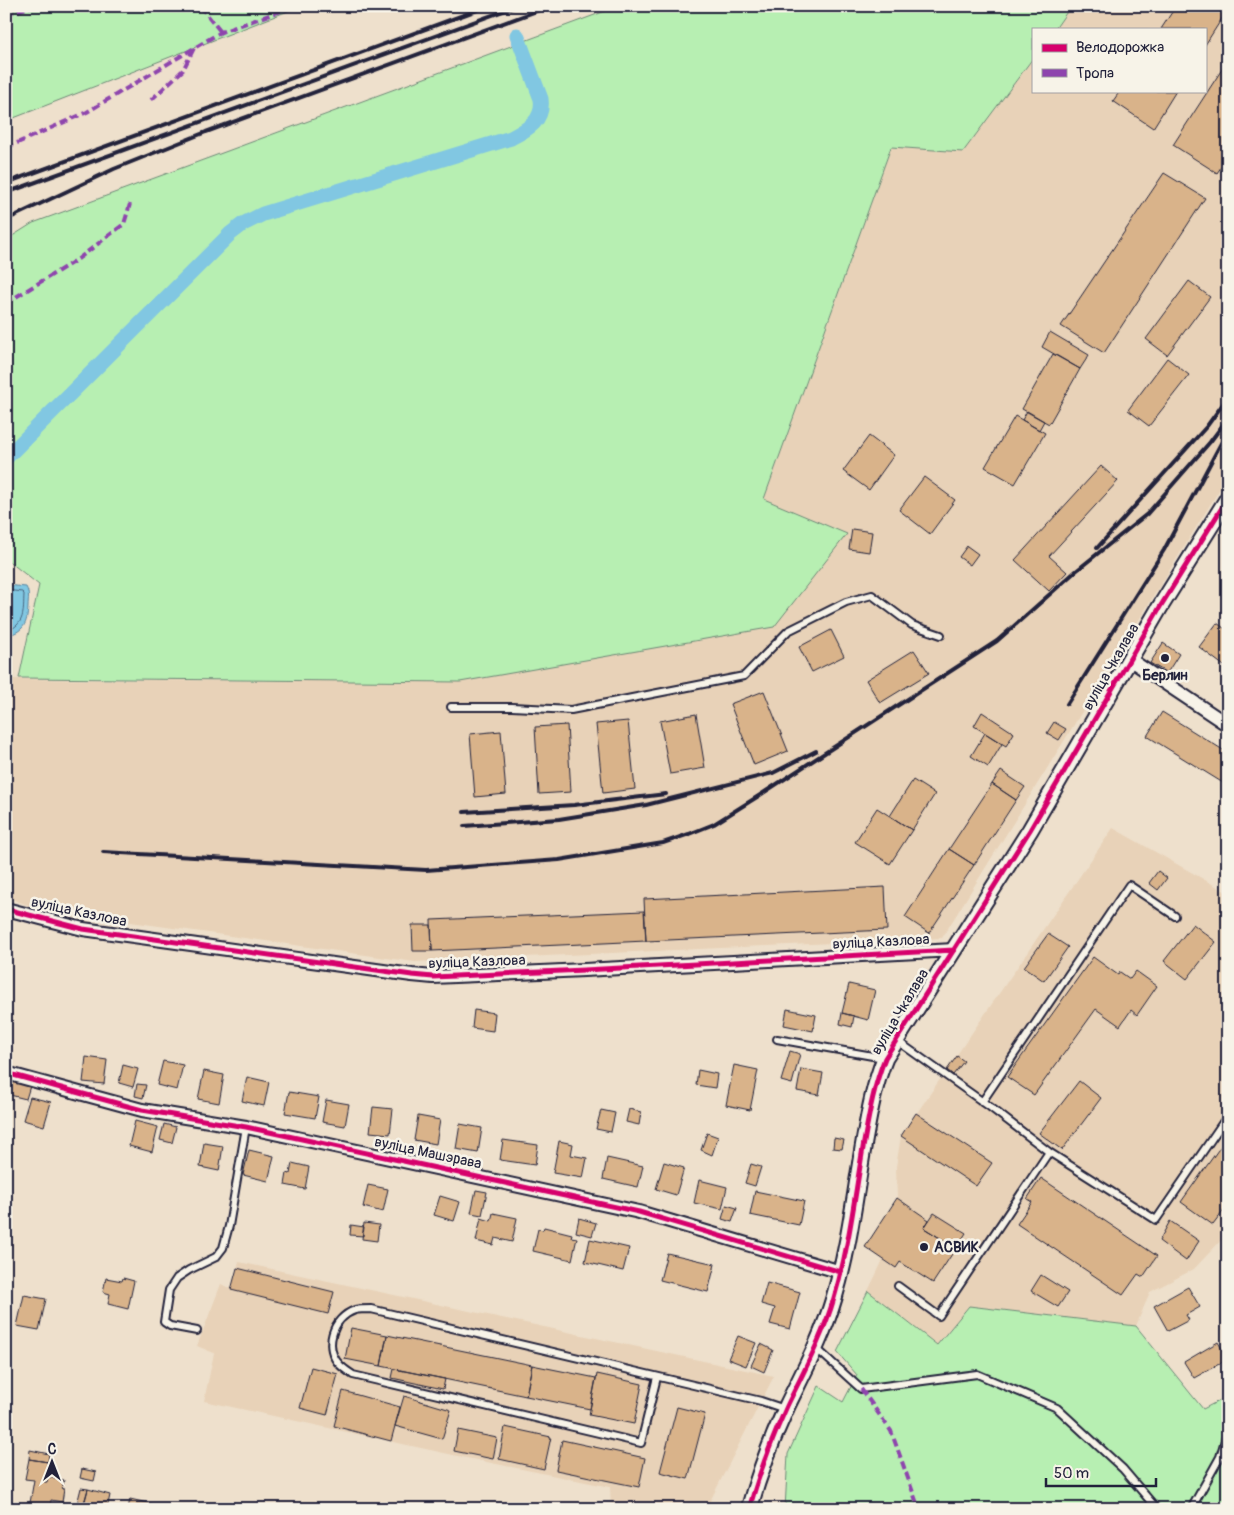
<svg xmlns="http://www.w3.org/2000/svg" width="1234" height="1515" font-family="Pangolin,sans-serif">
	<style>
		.built { fill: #e8d2b8 }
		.green { fill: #b7efb2; stroke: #6c8876 }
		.water { fill: #81c7e2; stroke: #5b859f }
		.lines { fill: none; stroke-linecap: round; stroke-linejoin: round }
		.shore { stroke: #48647e; stroke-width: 1 }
		.canal { stroke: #81c7e2; stroke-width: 15 }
		.building { fill: #d9b38a; stroke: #22223b }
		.service-casing { stroke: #22223b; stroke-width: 10 }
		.minor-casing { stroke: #22223b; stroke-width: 16 }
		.tertiary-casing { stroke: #22223b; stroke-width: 19 }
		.service { stroke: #f7f3e8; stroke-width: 6 }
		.minor { stroke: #f7f3e8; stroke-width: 12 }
		.tertiary { stroke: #f7f3e8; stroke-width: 15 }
		.rail { stroke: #22223b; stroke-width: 4 }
		.quiet { stroke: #8e44ad; stroke-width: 4; stroke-dasharray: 8 4; stroke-linecap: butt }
		.cycleway-casing { stroke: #f7f3e8; stroke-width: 8 }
		.cycleway { stroke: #d6006c; stroke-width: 5 }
		.poi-dot { fill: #22223b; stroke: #f7f3e8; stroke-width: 2 }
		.labels { text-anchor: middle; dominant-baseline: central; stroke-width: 5; stroke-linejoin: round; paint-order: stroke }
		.street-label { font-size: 15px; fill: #22223b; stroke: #f7f3e8 }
		.poi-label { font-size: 15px; font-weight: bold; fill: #22223b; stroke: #f7f3e8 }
	</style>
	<rect width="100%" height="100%" fill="#eee0cc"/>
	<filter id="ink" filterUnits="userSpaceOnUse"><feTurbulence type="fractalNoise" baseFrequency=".02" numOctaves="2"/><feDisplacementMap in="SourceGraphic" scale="10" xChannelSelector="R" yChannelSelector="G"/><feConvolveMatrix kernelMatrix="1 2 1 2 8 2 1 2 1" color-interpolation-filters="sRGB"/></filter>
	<g filter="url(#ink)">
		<path class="built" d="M1071,6h157v470l-286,462 -527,24 -377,-53 -32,-12v-218l454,3 387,-148 -83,-35 127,-352 72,5 70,-94v33h172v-62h-150z
			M1113,828l115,65v340l-34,36 -44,23 -14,34 -167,-20 -32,39 -69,-54 15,-31 -18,-13 32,-49 -1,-31 5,-31z
			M239,1262l535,114 -68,133h-95l-1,-22 -143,-29 -263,-57 10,-48 -17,-7 24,-62 10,5z"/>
		<path class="green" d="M6,6c27,0 55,7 81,0h214l-295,115z
			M619,6h452l-16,23h-22v29l-70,94 -72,-5 -127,352 83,35 -73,93 -314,55 -441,-4 20,-93 -33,-26v-319l27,-17z
			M868,1291l69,54 32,-39 167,20 67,83 25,-13v113h-443l3,-55 31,-68 24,16 14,-27 -20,-23z"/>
		<path class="water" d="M6,585l20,2c4,7 2,13 2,20 -1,18 -4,24 -22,29z"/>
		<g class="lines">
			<path class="shore" d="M6,590l16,2 2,2c-1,17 2,31 -18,37"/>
			<path class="canal" d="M6,458l224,-224 13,-10 20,-10 248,-76c17,-9 33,-17 30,-39l-24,-64"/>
		</g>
		<path class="building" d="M1176,6h52v3l-23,36v-16h-44z
			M1228,60v97l-11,16 -44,-28z
			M1120,91h56l-23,37 -40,-27z
			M1164,173l41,25 -101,155 -43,-27z
			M1189,281l21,16 -43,58 -21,-16z
			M1050,332l39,23 -9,14 -38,-22z
			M1053,354l27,15 -31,55 -27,-15z
			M1167,358l22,17 -40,51 -21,-16z
			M1027,411l17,10 -5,9 -17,-10z
			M1015,416l30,17 -30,51 -30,-17z
			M869,436l25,19 -25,35 -26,-19z
			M1101,466l17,15 -69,75 18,16 -18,19 -34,-31z
			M924,477l31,23 -25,34 -31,-24z
			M852,529l20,3 -3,20 -20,-3z
			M967,546l11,8 -8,11 -11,-8z
			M1217,623l11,8v38l-29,-22z
			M831,630l13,26 -32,16 -13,-25z
			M1163,643l16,11 -12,19 -17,-10z
			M914,650l15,23 -49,30 -14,-23z
			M764,691l24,60 -34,14 -24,-61z
			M982,712l32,21 -8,13 -32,-20z
			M1162,712l66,41v33l-81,-50z
			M696,714l9,54 -35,6 -10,-53z
			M628,721l7,68 -32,4 -7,-69z
			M1054,722l12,7 -7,11 -12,-7z
			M567,725l4,67 -32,2 -4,-67z
			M501,731l5,63 -31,3 -5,-63z
			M985,733l17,11 -14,23 -17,-11z
			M1001,771l24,16 -9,13 -24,-16z
			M913,780l22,14 -23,36 -22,-14z
			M992,784l24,16 -42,65 -25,-16z
			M877,808l35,22 -22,34 -35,-22z
			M949,849l25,16 -45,68 -24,-16z
			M1158,871l9,7 -9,12 -9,-7z
			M885,887l2,43 -241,11 -2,-42z
			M644,911l2,30 -214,10 -1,-31z
			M1193,924l23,18 -29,37 -23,-18z
			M412,925h19l1,26h-19z
			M1048,934l20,13 -24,34 -20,-14z
			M1093,957l25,18 2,-3 10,7 6,-8 21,15 -20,29 -6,-5 -11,16 -24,-17 -62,86 -27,-18z
			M849,984l26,6 -7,30 -26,-7z
			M787,1009l29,6 -3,16 -29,-6z
			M474,1010l21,3 -2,18 -21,-3z
			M842,1013l12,3 -2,11 -12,-3z
			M790,1051l10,3 -8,30 -11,-3z
			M957,1056l7,5 -11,14 -6,-5z
			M86,1057l21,3 -3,24 -21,-2z
			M163,1061l20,4 -6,25 -20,-5z
			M123,1065l15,4 -5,18 -14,-4z
			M734,1065l24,5 -8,40 -24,-5z
			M801,1069l22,4 -4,22 -22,-4z
			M698,1070l19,4 -2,14 -19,-3z
			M204,1071l20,4 -5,28 -21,-4z
			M247,1077l22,5 -5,24 -22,-5z
			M6,1079l24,7 -4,13 -20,-5z
			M1079,1081l22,17 -39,52 -23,-17z
			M137,1084l9,1 -3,13 -8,-2z
			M289,1092l30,5 -4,21 -30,-5z
			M30,1097l21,5 -7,24 -21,-6z
			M326,1100l23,4 -4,22 -23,-4z
			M373,1107l20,2 -3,25 -20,-2z
			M629,1109l12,3 -2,13 -13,-3z
			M601,1110l14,3 -4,19 -15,-3z
			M916,1113l76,50 -16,23 -75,-50z
			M418,1116l22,4 -4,24 -22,-4z
			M135,1121l23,6 -6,25 -23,-6z
			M164,1124l12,3 -4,16 -12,-3z
			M460,1124l22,4 -4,25 -22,-4z
			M707,1133l11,4 -6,18 -11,-5z
			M1228,1136v69l-15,20 -32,-23z
			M834,1138l10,2 -2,9 -9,-1z
			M503,1140l35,5 -3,20 -35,-5z
			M559,1141l14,3 -2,11 16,3 -4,20 -30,-5z
			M204,1143l19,3 -4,25 -19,-4z
			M249,1150l25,6 -6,25 -25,-6z
			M607,1158l36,8 -5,21 -35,-8z
			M664,1162l20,6 -8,27 -20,-6z
			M292,1163l17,4 -4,22 -20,-4 2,-12 3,1z
			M751,1164l10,3 -6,19 -10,-3z
			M1041,1178l116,78 -14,21 -5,-3 -15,21 -106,-71 15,-22 -5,-3z
			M699,1180l28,7 -5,22 -28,-6z
			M368,1185l20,4 -5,23 -20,-5z
			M476,1190l11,2 -5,23 -11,-2z
			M755,1191l49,10 -5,24 -49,-10z
			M440,1196l20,6 -6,19 -20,-6z
			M897,1198l32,22 -5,8 32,20 -23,35 -33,-21 -4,6 -31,-21z
			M726,1205l11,3 -5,14 -10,-3z
			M493,1213l24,5 -5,24 -17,-4 -2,7 -17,-4 5,-23 10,3z
			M934,1213l32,20 -10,15 -32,-20z
			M579,1218l17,5 -4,13 -16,-4z
			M1170,1221l29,20 -13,20 -27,-20z
			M364,1223l15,2 -2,16 -15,-2z
			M351,1225l13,2 -1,9 -13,-1z
			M544,1227l28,7 -1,3 6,1 -5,22 -39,-9 5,-22 5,1z
			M590,1239l39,9 -6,23 -38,-9z
			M667,1253l48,11 -7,28 -48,-12z
			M237,1268l97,24 -6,22 -97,-24z
			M1041,1275l27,17 -10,15 -27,-16z
			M106,1278l16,3 1,-3 11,3 -6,28 -20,-5 2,-10 -7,-2z
			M767,1283l33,9 -10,37 -20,-5 5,-16 -14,-4z
			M1188,1287l12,20 -14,8 3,5 -21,11 -14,-25z
			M24,1295l22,4 -7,31 -22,-4z
			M351,1328l36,7 -6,31 -36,-7z
			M387,1335l145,30 -6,31 -145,-30z
			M738,1336l18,7 -10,23 -18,-7z
			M1218,1342l10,17 -34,19 -10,-16z
			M761,1344l12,6 -9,22 -13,-6z
			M532,1365l64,13 -6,31 -64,-13z
			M311,1367l27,7 -11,41 -27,-7z
			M394,1369l51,10 -2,10 -51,-11z
			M597,1374l45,10 -8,40 -45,-9z
			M343,1391l57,16 -9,34 -57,-15z
			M404,1396l47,14 -9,29 -47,-13z
			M677,1407l28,7 -17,65 -28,-7z
			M505,1427l46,10 -7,32 -45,-10z
			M458,1430l39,8 -4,21 -39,-8z
			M562,1440l83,18 -6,29 -83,-17z
			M30,1450l19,4 -1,8 -19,-3z
			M29,1459l19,3 -4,20h3l1,-5 16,3 -2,9h2l-2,13 -11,-2 -1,7 -20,-4 4,-23 -9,-1z
			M82,1469l14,3 -2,9 -14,-3z
			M81,1488l7,1 -5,17 -6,-2z
			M88,1489l22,6 -3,14h-24z
			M130,1499l22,5 -1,5h-23z"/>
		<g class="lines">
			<defs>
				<path id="service" d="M451,707h61l59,3 173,-34 44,-45 58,-29 26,-7 40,30 29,10
					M777,1039l107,19
					M896,1040l94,67 59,45 107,68 72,-105
					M982,1102l147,-217 46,31
					M898,1286l41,30 110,-164
					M197,1331l-27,-5 -6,-4 5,-32 8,-12 12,-8 27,-13 7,-9 6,-22 17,-99
					M816,1348l45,41 116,-15 80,34 66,61 34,40
					M657,1377l-16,66 -288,-68c-4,-3 -9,-6 -13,-10 -17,-17 -8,-47 15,-55 5,-1 11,-1 16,-1l390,92 24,8
					M1191,1509l29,-52 8,-27"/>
				<path id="minor" d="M1129,659l99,66
					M6,909l77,20 329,46 21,2 151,-7 370,-20
					M6,1073l136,37 104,17 393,85 202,60"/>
				<path id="tertiary" d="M749,1509c10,-35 23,-70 38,-103 17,-35 36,-70 47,-108 15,-50 21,-104 30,-156 5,-28 10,-57 21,-84l145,-228 130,-223 68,-109"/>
			</defs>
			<use href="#service" class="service-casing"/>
			<use href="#minor" class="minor-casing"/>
			<use href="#tertiary" class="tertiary-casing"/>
			<use href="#service" class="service"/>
			<use href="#minor" class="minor"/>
			<use href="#tertiary" class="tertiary"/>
			<path class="rail" d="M6,183l482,-177
				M6,193l511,-187
				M6,220l108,-51 92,-37 344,-126
				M1097,548l110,-122 21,-29
				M1067,704l97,-154 64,-120
				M464,812l110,-7 92,-11
				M464,826l95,-7 87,-14 127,-32 43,-22
				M103,852l323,18 133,-10 104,-17 26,-9 25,-10 43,-27 240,-156 79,-70 71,-57 63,-72 18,-24"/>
			<path class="quiet" d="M200,6l21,26
				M6,14l28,-8
				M151,100l32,-30 11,-22
				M6,148l81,-36 134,-80 74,-26
				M6,303l72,-44 46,-35 6,-20
				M861,1389l30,42 28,78"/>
			<defs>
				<path id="cycleway" d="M6,909l77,20 329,46 21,2 151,-7 370,-20
					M6,1073l136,37 104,17 393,85 202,60
					M749,1509c10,-35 23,-70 38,-103 17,-35 36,-70 47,-108 15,-50 21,-104 30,-156 5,-28 10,-57 21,-84l145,-228 130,-223 68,-109"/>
			</defs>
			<use href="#cycleway" class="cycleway-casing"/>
			<use href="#cycleway" class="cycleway"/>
		</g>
	</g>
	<g class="poi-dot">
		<circle cx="1165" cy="658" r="5"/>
		<circle cx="924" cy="1247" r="5"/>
	</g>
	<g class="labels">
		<g class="street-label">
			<text transform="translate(1111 667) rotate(-60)">вуліца Чкалава</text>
			<text transform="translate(79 912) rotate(12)">вуліца Казлова</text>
			<text transform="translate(881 942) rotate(-3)">вуліца Казлова</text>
			<text transform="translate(477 962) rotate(-2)">вуліца Казлова</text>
			<text transform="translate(900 1012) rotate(-59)">вуліца Чкалава</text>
			<text transform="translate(428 1153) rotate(12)">вуліца Машэрава</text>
		</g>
		<g class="poi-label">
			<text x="1165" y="675">Берлин</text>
			<text x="934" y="1247" text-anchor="start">АСВИК</text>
		</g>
	</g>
	<rect width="1234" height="1515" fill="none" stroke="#f7f3e8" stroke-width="25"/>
	<rect x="12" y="12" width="1209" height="1490" fill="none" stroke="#22223b" stroke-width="2" filter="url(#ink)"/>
	<rect x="1032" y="28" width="175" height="65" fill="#f7f3e8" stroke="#a29fa3"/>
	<rect x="1042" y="44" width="25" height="8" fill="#d6006c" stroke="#a29fa3"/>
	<text x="1076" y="52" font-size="15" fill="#22223b">Велодорожка</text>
	<rect x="1042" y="69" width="25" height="8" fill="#8e44ad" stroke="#a29fa3"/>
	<text x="1076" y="78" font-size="15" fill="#22223b">Тропа</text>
	<g transform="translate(52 1462)" stroke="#f7f3e8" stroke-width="4" paint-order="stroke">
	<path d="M0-4L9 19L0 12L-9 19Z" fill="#22223b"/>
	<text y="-8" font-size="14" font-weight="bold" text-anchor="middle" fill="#22223b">С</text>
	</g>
	<path d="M1046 1478v8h110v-8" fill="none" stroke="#22223b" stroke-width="2.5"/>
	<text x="1054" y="1478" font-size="15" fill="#22223b" stroke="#f7f3e8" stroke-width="4" paint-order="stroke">50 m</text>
</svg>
